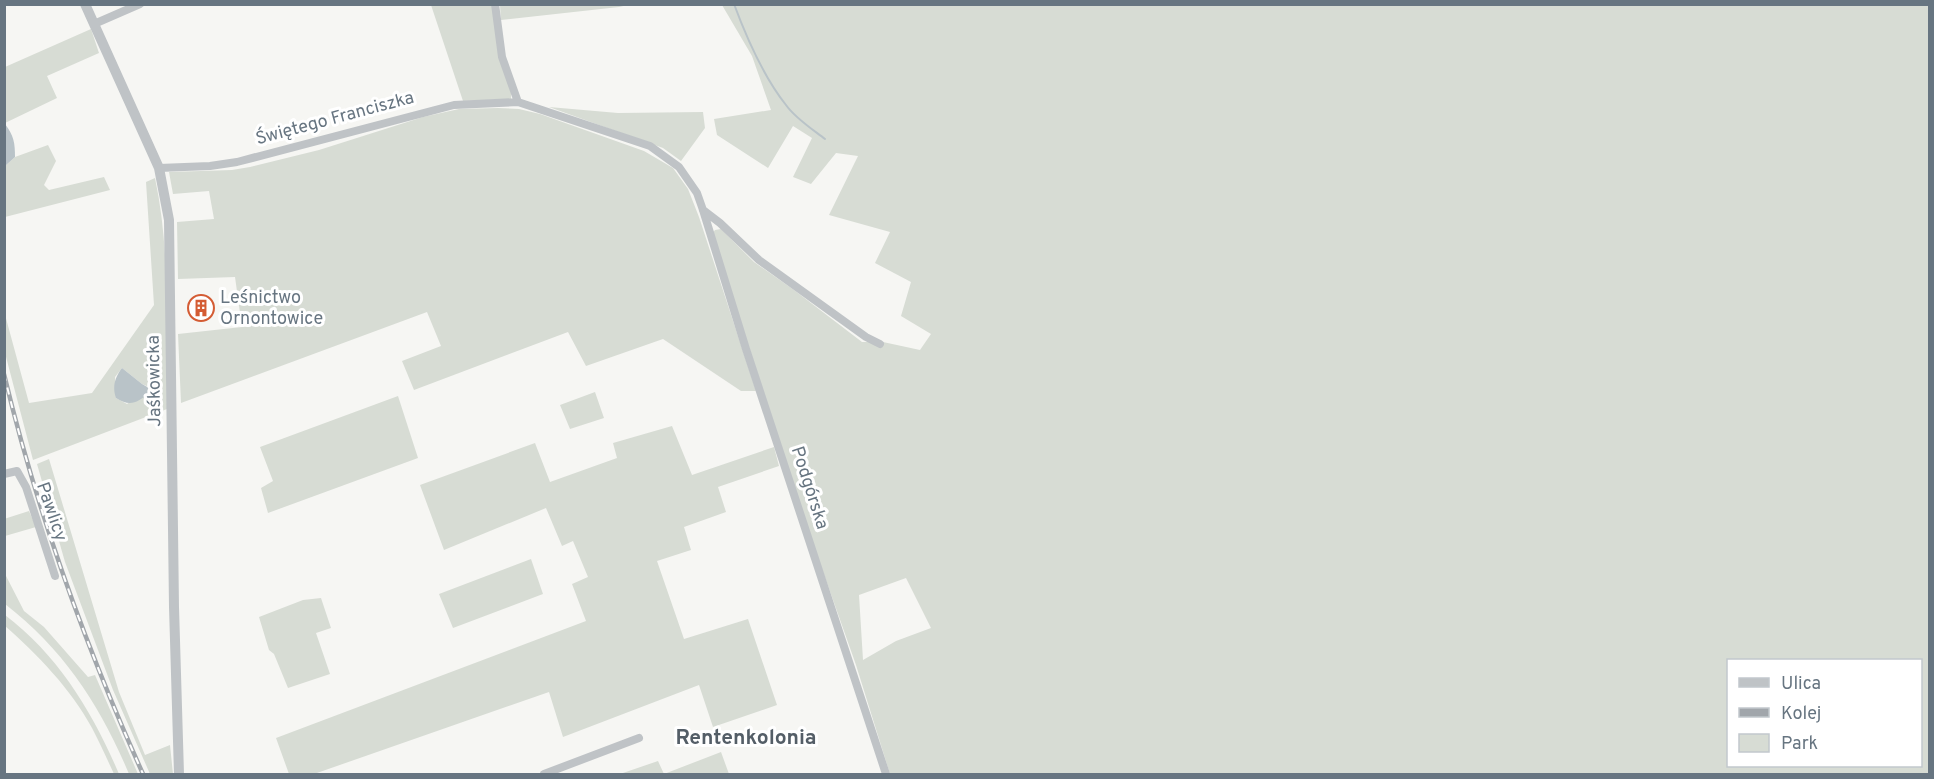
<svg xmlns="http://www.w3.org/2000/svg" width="1934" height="779" font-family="Overpass,sans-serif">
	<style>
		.green { fill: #d7dcd4; fill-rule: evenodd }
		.water { fill: #b9c3c8 }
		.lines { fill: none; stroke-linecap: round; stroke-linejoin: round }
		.stream { stroke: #b9c3c8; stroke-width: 2 }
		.minor { stroke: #bfc3c6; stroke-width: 8 }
		.tertiary { stroke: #bfc3c6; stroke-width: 10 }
		.rail-casing { stroke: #a1a6ab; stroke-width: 4.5 }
		.rail { stroke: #fff; stroke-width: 2; stroke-dasharray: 7; stroke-linecap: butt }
		.labels { text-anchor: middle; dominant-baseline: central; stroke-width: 6; stroke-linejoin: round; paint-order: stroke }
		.street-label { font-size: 18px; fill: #677581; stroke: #fff }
		.poi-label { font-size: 18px; fill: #677581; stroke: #fff; text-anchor: start }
		.quarter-label { font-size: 21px; font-weight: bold; fill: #545e67; stroke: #fff }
	</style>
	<rect width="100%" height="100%" fill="#f6f6f3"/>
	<path class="green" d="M431,5h62l18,86v8l-48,2z
		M500,5v-1l128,1 -9,2 -118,13z
		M722,5h1207v769h-1039l-34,-109 -42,-119 -102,-312 3,-4 6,-1 33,33 40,28 68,52h21l37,8 11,-16 -30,-18 10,-34 -36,-19 15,-31 -61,-17 29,-59 -22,-3 -25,31 -18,-7 19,-39 -19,-12 -25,42 -51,-33 -3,-16 57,-9 -19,-54zM906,578l25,50 -35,13 -33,19 -4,-65zM1728,660h192v106h-192z
		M91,29l8,24 -52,23 10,22 -52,25v-56z
		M549,107l69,6 85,-1 2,16 -24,33 -18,-13z
		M498,108l21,1 21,5 104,37 29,17 15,21 11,28 57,174h-15l-78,-52 -77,27 -18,-34 -154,58 -12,-29 39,-15 -14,-34 -246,91 -3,-69 64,-7 -7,-50 -57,2 -1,-57 37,-3 -5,-28 -36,3 -4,-22 63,-2 18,-3 69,-17 104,-33 36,-8z
		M48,145l8,16 -12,24 5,5 55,-13 6,13 -105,27v-51l10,-9z
		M155,178c16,75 11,155 12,231l-134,51 -28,-107 -1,-42 25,92 63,-10 62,-88 -8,-123zM122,368l20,16 7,3 -22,17 -11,-6 -1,-21z
		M595,392l9,26 -34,11 -10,-24z
		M398,396l20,62 -150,55 -7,-25 12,-7 -13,-34z
		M672,426l20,49 82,-28 5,19 -61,21 8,25 -42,15 7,23 -34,11 27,78 64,-20 29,86 -64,22 -14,-42 -136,52 -14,-45 -235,82h-25l-13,-36 310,-117 -14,-37 16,-7 -15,-36 -11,5 -16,-38 -102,42 -24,-65 115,-42 15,39 67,-24 -4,-15z
		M49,459l70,233 26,63 25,-10 3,29h-23l-37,-84 -48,-128 -28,-98z
		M29,511l7,16 -31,9 -1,-17z
		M531,559l12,35 -90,34 -14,-34z
		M4,572l20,39 20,16 44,50 7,-2 43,99h-9c-29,-69 -64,-123 -124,-170z
		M321,598l10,30 -15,5 14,41 -42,14 -14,-34 -5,-4 -10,-33 44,-17z
		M5,615c54,41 88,98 114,159h-5c-7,-15 -14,-31 -22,-46 -21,-39 -55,-74 -87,-102z
		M721,752l8,22h-109l38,-13 6,13z"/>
	<path class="water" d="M5,124c9,12 10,19 10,33l-10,9z
		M122,368l20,16 7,4v5c-12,10 -19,14 -33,5 -4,-11 -1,-21 6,-30z"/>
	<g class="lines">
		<path class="stream" d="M734,4c13,35 29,72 52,101 9,13 26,24 39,34"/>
		<path class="minor" d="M495,4l7,53 16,45
			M94,24l46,-20
			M159,168l51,-2 27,-4 217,-57 64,-3 132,44 29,21 18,26 6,17 43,139 140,425
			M703,210l17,13 39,37 107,77 14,7
			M4,474l13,-3 9,16 29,89
			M544,774l95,-36"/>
		<path class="tertiary" d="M85,4l74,164 10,52 5,387 5,167"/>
		<defs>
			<path id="rail" d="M4,374c33,138 81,271 139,400"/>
		</defs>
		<use href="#rail" class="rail-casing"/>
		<use href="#rail" class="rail"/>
	</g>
	<defs>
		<symbol id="building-ring" viewBox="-11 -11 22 22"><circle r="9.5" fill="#fff" stroke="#d45c34" stroke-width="1.5"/><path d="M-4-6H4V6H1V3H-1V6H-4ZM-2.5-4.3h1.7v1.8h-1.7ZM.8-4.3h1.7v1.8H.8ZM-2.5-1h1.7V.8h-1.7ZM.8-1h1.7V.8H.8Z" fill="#d45c34"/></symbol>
	</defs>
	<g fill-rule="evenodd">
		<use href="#building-ring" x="186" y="293" width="30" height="30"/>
	</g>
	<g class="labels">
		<g class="street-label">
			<text transform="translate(335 119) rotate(-15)">Świętego Franciszka</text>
			<text transform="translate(155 381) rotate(-91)">Jaśkowicka</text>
			<text transform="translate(809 488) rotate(72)">Podgórska</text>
			<text transform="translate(51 512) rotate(71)">Pawlicy</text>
		</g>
		<g class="poi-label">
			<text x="220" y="298">Leśnictwo<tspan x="220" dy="21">Ornontowice</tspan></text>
		</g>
		<g class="quarter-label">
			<text x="746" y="738">Rentenkolonia</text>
		</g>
	</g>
	<rect width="1934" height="779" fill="none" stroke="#677581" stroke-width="12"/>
	<rect x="1727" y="659" width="195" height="108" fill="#ffffff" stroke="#c2c8cd" stroke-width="1.5"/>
	<rect x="1739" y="678" width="30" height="9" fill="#bfc3c6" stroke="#c2c8cd" stroke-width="1.5"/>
	<text x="1781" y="689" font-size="18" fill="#677581">Ulica</text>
	<rect x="1739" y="708" width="30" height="9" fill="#a1a6ab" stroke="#c2c8cd" stroke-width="1.5"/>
	<text x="1781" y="719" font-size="18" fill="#677581">Kolej</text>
	<rect x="1739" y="734" width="30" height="18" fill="#d7dcd4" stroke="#c2c8cd" stroke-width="1.5"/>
	<text x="1781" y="749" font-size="18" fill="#677581">Park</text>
</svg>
